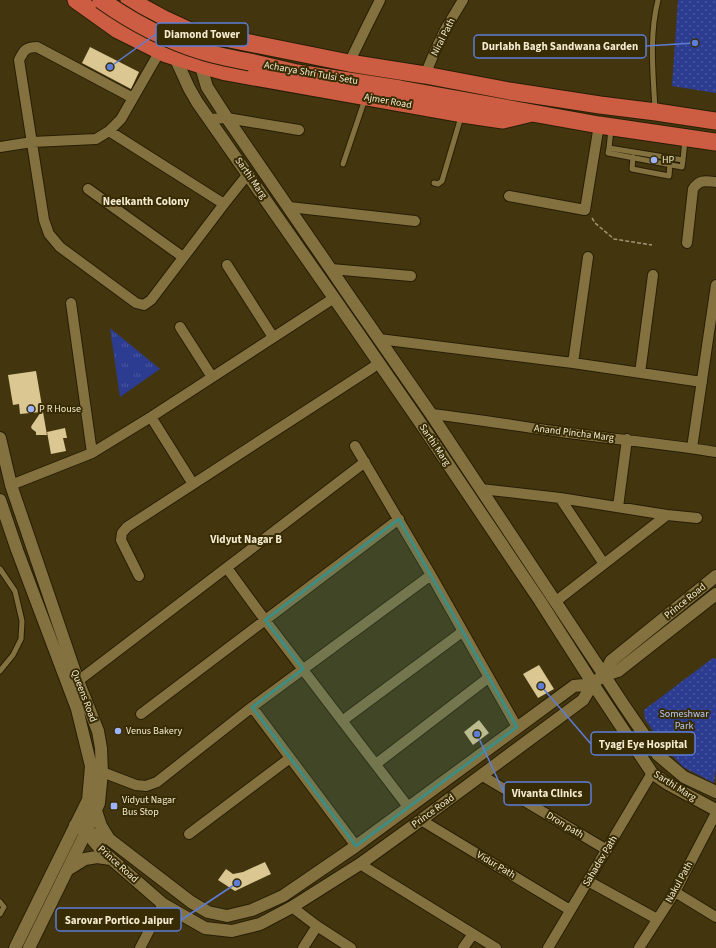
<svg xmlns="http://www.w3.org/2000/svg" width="716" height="948" font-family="'Source Sans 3',sans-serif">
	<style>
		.grass { fill: url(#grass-tufts) }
		.garden { fill: url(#garden-dots) }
		.building { fill: #dac792 }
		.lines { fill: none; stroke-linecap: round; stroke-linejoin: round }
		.service-casing { stroke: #271e04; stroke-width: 7 }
		.minor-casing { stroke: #271e04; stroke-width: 12 }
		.tertiary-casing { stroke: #271e04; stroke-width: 14 }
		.trunk-casing { stroke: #271e04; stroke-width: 19 }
		.path { stroke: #9f9474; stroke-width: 1.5; stroke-dasharray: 4 2; stroke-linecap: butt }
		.service { stroke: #837140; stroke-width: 5 }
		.minor { stroke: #837140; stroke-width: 10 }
		.tertiary { stroke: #837140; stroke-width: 12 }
		.trunk { stroke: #cc5c42; stroke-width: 17 }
		.trunk-bridge-casing { stroke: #271e04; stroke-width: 19; stroke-linecap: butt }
		.trunk-bridge { stroke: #cc5c42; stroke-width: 17 }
		.marked { fill: #3d8d82; fill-opacity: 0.2; stroke: #3d8d82; stroke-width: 3; stroke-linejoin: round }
		.poi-dot { fill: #9db4fd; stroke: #382c04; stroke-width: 1.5 }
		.labels { text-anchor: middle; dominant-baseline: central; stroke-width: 4; stroke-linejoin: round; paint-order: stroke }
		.street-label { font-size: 10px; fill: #f4ebd1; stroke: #382c04 }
		.poi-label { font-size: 10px; fill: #f4ebd1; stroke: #382c04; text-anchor: start }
		.park-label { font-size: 10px; fill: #b6c7f9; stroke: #382c04 }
		.neighbourhood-label { font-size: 11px; font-weight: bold; fill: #f4ebd1; stroke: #382c04 }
		.leader { fill: none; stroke: #5e7dd6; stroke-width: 1.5 }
		.callout-dot { fill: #5e7dd6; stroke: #382c04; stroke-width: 1.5 }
		.callout { fill: #382c04; stroke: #5e7dd6; stroke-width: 1.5 }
		.callout-label { font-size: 11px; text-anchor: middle; font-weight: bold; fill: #f4ebd1 }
	</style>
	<defs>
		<pattern id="grass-tufts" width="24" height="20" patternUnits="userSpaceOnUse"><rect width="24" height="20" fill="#2c3c91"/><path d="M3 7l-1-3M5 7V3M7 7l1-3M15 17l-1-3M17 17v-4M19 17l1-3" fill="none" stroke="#4b589f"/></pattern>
		<pattern id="garden-dots" width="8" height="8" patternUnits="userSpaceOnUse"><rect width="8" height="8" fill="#2c3c91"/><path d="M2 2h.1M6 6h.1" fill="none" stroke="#4b589f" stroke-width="1.8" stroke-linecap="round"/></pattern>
	</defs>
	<rect width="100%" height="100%" fill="#43360f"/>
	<path class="grass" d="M110,328l50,41 -40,28z"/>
	<path class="garden" d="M678,0h38v93l-44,-7z
		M713,658l3,1v110l-2,14 -31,-16 -20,-22 -18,-26 -1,-9z"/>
	<path class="building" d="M90,47l49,25 -8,17 -49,-26z
		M36,371l7,41 4,23h-11v-3l-4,-3 -1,-2 1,-2 9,-13 -21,2 -1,-10 -6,1 -5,-30z
		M65,428l2,10h-4l3,13 -15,3 -4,-22z
		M539,665l15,24 -16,9 -15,-24z
		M479,720l10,13 -16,12 -9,-13z
		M265,862l6,12 -36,17 -17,-11 8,-11 7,5 10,-2z"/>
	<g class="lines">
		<defs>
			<path id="service" d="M655,109c-2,-37 -6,-73 3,-109
				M611,129l-2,19 74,12 2,-20
				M609,148l-1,5 74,14 1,-7
				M633,157l-1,12 37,7 1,-12
				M343,164l22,-65
				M434,183l4,1 4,-3 19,-64
				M0,569l15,22 7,30 -1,18 -8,16 -13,16
				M0,902l4,5 -4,7"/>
			<path id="minor" d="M349,63l19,-39 12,-24
				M425,75l10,-24 11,-23 17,-28
				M133,98l-96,-51c-11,0 -13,3 -18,13l25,160 5,14 11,13 76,56 8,2 7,-5 73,-96 24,-30
				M209,119l18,-1 72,12
				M109,131l12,-12 39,-68
				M0,147l32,-5 64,-3 13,-8 115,73
				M88,189l95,68
				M509,196l76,14 13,-79
				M289,207l126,14
				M687,243l6,-54c7,-10 12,-8 23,-7
				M227,265l46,72
				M331,269l80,7
				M71,303l21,150
				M180,327l32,50
				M379,339l194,24 129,19
				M573,363l15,-106
				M640,373l13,-98
				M431,414c44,5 87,12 130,18 52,7 104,12 155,20
				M151,417l42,67
				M355,446l76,129 86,152
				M692,448l24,-163
				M11,485l81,-32 59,-36 183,-119
				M481,489l79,9 107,17 30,3
				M560,498l44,66
				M618,507l9,-68
				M227,568l38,52 144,188
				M139,576l-18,-36 1,-7 5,-6 245,-159 6,-5
				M555,602l112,-87
				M78,681l287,-219
				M252,707l104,139
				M141,714l258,-195
				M342,721l120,-89
				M376,764l112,-86
				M102,772l34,13 10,1 11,-4 95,-75 179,-132
				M481,775l126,75
				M421,820l149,90
				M189,834l101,-76
				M360,864l136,84
				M588,881l69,38
				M675,892l41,25
				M292,907l25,19 34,22
				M140,948l23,-44
				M303,948l14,-22
				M463,948l10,-14
				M548,948l104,-175
				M639,948l36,-56 41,-79"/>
			<path id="tertiary" d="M173,53l16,35 8,14 137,196 85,123 121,180 53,83 59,89 16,11 48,26
				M199,60l8,27 20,31 127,185 77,111 173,261 19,29 35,51 26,22 32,15
				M0,438l11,47 67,196 20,50 3,17 1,24 -3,31 -13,29 -57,116
				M0,500l17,50 60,159 14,57 -3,34 -73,148
				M604,675l7,-14 105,-85
				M96,811l5,15 8,13
				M75,825l11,7 23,7 82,63 17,10 19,4 25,-6 31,-14 73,-50 218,-160 19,-2
				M86,832l15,18 62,54 42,24 27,3 28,-7 32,-17 68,-43 61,-44 162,-120c11,-19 13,-23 35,-29l98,-77
				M69,869l16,-10 12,-2 14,2"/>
			<path id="trunk" d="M76,0l42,30 48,24 35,11 25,7 236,42 41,6 29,-7
				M129,0l35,19 26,12 159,32 76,12 84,16 91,14 56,7 60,9
				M250,62l47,11 103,16 199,36 117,17"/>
		</defs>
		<use href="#service" class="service-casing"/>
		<use href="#minor" class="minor-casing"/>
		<use href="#tertiary" class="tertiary-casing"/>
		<use href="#trunk" class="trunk-casing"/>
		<path class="path" d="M592,218l3,5 19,16 38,6"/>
		<use href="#service" class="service"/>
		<use href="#minor" class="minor"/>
		<use href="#tertiary" class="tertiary"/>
		<use href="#trunk" class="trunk"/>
		<defs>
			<path id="trunk-bridge" d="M101,0c31,22 65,40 101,51 15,5 32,8 48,11"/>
		</defs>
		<use href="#trunk-bridge" class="trunk-bridge-casing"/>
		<use href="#trunk-bridge" class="trunk-bridge"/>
	</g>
	<path class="marked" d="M399,519l118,208 -161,119 -104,-139 51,-38 -38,-49z"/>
	<g class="poi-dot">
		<circle cx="654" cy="160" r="4"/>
		<circle cx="31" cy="409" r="4"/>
		<circle cx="118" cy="731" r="4"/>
		<rect x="110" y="802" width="8" height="8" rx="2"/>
	</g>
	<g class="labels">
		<g class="street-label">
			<text transform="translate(443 37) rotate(-63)">Niral Path</text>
			<text transform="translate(311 73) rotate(10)">Acharya Shri Tulsi Setu</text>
			<text transform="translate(388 101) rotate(10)">Ajmer Road</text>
			<text transform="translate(251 178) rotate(55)">Sarthi Marg</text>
			<text transform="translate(574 433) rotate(7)">Anand Pincha Marg</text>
			<text transform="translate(435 445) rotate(56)">Sarthi Marg</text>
			<text transform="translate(685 601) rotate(-39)">Prince Road</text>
			<text transform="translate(84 696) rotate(69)">Queens Road</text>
			<text transform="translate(675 786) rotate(32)">Sarthi Marg</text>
			<text transform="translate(433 811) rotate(-36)">Prince Road</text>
			<text transform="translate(565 825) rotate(31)">Dron path</text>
			<text transform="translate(600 861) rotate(-59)">Sahadev Path</text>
			<text transform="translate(118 864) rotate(42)">Prince Road</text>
			<text transform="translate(496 865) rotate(31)">Vidur Path</text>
			<text transform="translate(679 882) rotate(-61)">Nakul Path</text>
		</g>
		<g class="poi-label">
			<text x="662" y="160">HP</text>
			<text x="39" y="409">P R House</text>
			<text x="126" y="731">Venus Bakery</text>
			<text x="122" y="800">Vidyut Nagar<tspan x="122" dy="12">Bus Stop</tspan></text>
		</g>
		<g class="park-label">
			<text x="684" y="714">Someshwar<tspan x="684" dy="12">Park</tspan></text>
		</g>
		<g class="neighbourhood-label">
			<text x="146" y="201">Neelkanth Colony</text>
			<text x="246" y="539">Vidyut Nagar B</text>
		</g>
	</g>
	<path class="leader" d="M110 67L156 34M695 43L646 46M541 686L591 744M477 734L504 793M237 883L181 920"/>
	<g class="callout-dot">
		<circle cx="110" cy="67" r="4"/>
		<circle cx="695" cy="43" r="4"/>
		<circle cx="541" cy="686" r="4"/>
		<circle cx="477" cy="734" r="4"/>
		<circle cx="237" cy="883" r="4"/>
	</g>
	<g class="callout">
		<rect x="156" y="23" width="92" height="23" rx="4"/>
		<rect x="474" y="35" width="172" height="23" rx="4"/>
		<rect x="591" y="732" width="104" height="23" rx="4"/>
		<rect x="504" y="782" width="87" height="23" rx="4"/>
		<rect x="56" y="908" width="125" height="23" rx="4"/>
	</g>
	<g class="callout-label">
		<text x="202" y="38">Diamond Tower</text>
		<text x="560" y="50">Durlabh Bagh Sandwana Garden</text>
		<text x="643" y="748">Tyagi Eye Hospital</text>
		<text x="547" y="797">Vivanta Clinics</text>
		<text x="119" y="924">Sarovar Portico Jaipur</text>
	</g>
</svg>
